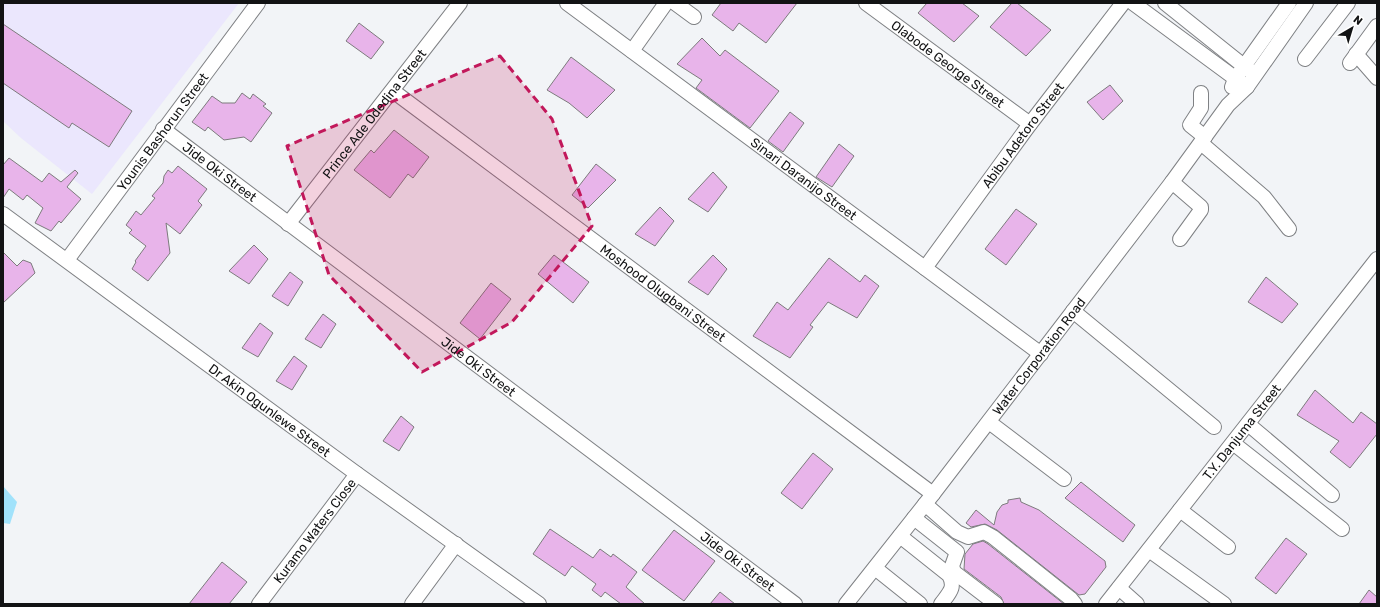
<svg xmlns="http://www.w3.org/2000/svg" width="1380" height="607" font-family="Rubik,sans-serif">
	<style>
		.education { fill: #ebe7fd }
		.water { fill: #a1e2fb }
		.building { fill: #e8b4ea; stroke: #7d7b7d }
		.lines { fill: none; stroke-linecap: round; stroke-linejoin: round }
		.minor-casing { stroke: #7f8184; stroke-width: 16 }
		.minor { stroke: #fff; stroke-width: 14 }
		.marked { fill: #c2185b; fill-opacity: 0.2; stroke: #c2185b; stroke-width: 3; stroke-dasharray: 8 5; stroke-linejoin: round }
		.labels { text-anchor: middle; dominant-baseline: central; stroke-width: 3; stroke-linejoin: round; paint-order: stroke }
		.street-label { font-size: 13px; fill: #121314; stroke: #fff }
	</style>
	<rect width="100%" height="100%" fill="#f2f4f7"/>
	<path class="education" d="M3,3h236l-147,191 -71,-56 -18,-17z"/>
	<path class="water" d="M3,486l14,16 -7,22 -7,-1z"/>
	<path class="building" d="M721,3h76l-31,40 -27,-20 -6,8 -21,-16z
		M927,3h35l17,13 -25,26 -36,-29z
		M1012,3h5l34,27 -25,26 -36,-29z
		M359,23l25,19 -13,17 -25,-18z
		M3,24l129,87 -23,36 -37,-24 -3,5 -66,-45z
		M702,38l18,18 5,-6 54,41 -29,37 -54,-40 6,-8 -25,-16z
		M571,57l44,33 -28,28 -18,-15 -22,-13z
		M1110,85l13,16 -20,19 -16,-18z
		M242,93l8,6 3,-5 13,10 -3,2 9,7 -21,29 -7,-5 -20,3 -16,-13 -3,4 -13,-9 20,-26 10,7h13z
		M790,112l14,11 -21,29 -15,-11z
		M394,130l35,27 -16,21 -5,-4 -18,24 -36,-28 17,-20 3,3z
		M839,144l15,12 -22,31 -16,-10z
		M9,158l33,24 7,-9 12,9 14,-12 3,3 -11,14 14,12 -20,24 -2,-2 -8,10 -16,-8 8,-15 -16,-13 -4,5 -14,-11 -6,9v-33z
		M596,164l20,16 -28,28 -16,-13z
		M178,166l29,23 -9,12 4,4 -22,29 -14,-11 4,30 -22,28 -16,-12 4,-7 -1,-1 11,-15 -17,-13 3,-3 -6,-5 10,-14 5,4 14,-17 -3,-2 11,-13 1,-7 4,-6 4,3z
		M713,172l14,15 -19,25 -20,-13z
		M660,207l14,14 -19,25 -20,-12z
		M1016,209l21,15 -31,41 -21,-16z
		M254,245l14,14 -19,25 -20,-13z
		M3,252l14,14 6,-6 8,3 4,10 -32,30z
		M554,255l35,27 -16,21 -35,-29z
		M713,255l14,14 -19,26 -20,-13z
		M829,258l31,24 5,-7 14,11 -22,32 -29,-16 -18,23 3,2 -23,31 -37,-22 24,-34 11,8z
		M290,272l13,10 -15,24 -16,-10z
		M1266,277l32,27 -16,19 -34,-21z
		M491,283l20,16 -31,40 -20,-16z
		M323,314l13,10 -15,24 -16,-9z
		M260,323l13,10 -15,24 -16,-9z
		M294,356l13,10 -15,24 -16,-9z
		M1315,390l38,33 8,-11 16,12v10l-27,34 -20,-16 9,-11 -42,-26z
		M401,416l13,11 -15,24 -16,-10z
		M813,453l20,16 -31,40 -21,-16z
		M1081,482l54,43 -12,17 -58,-44z
		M1020,498l1,4 18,8 66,51 1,6 -21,27 -6,1 -82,-65 -12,-6 -14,3 -5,-4 10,-13 18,15 3,-13 5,-7 6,-2v-3z
		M550,529l43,29 7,-9 11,8 2,-3 24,18 -11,15 19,17h-24l-16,-12 -4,5 -9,-7 4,-6 -24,-18 -7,10 -32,-22z
		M674,530l41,31 -31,40 -42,-31z
		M1286,538l21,16 -31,40 -21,-16z
		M983,541l5,3 76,60h-60l-3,-7 -37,-28 1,-15 8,-10z
		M222,562l25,20 -18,22h-40z
		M1369,590l8,7v7h-18z
		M720,592l15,12h-25z"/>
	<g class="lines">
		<defs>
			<g id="minor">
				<path id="s1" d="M567,3l474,351"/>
				<path d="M675,3l19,14"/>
				<path id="s2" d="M866,3l164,121"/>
				<path d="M1133,3l114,84"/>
				<path d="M1165,3l85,68"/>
				<path d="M632,51l34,-48"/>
				<path d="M1356,54l21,24"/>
				<path d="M1305,59l43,-56"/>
				<path d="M1350,63l27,-37"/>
				<path d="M1232,87l3,-8 54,-76"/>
				<path id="s3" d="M393,91l540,403"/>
				<path d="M1201,93v15l-11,17 15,12"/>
				<path id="s4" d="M163,129l632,475"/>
				<path d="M1201,143l63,54 25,32"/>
				<path d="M1172,182l29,25v3l-21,29"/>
				<path id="s5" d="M3,214l354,260 182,130"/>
				<path id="s6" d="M288,224l172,-221"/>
				<path id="s7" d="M67,260l191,-257"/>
				<path id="s8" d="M925,268l105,-144 93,-121"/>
				<path d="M1073,311l141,116"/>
				<path d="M989,422l75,57"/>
				<path d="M1248,424l84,71"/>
				<path d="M1233,443l109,86"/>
				<path d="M925,504l32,28 11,5 16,-5 9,5 78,62 4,5"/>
				<path d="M1180,510l48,37"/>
				<path d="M914,518l43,34 -5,14 2,6 42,32"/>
				<path d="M900,536l49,39c7,13 0,18 -8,29"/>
				<path d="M1149,550l75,54"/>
				<path d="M875,568l45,36"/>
				<path d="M1119,588l18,16"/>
				<path id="s9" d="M259,604l98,-130"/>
				<path d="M412,604l44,-60"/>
				<path id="s10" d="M846,604l87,-110 239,-312 56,-77 19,-18 59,-84"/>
				<path id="s11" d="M1106,604l271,-345"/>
			</g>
		</defs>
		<use href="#minor" class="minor-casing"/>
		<use href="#minor" class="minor"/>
	</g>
	<path class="marked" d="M500,56l52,63 40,107 -80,96 -90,50 -93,-97 -42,-129z"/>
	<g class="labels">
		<g class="street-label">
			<text stroke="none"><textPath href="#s2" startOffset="102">Olabode George Street</textPath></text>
			<text stroke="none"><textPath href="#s6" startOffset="140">Prince Ade Odedina Street</textPath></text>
			<text stroke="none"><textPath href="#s7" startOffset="160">Younis Bashorun Street</textPath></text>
			<text stroke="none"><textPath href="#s8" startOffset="165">Abibu Adetoro Street</textPath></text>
			<text stroke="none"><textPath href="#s4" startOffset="71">Jide Oki Street</textPath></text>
			<text stroke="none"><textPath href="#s1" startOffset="295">Sinari Daranijo Street</textPath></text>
			<text stroke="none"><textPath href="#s3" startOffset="337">Moshood Olugbani Street</textPath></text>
			<text stroke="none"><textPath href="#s10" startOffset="314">Water Corporation Road</textPath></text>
			<text stroke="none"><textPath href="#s4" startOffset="395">Jide Oki Street</textPath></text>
			<text stroke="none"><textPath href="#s5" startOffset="331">Dr Akin Ogunlewe Street</textPath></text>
			<text stroke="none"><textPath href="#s11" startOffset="219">T.Y. Danjuma Street</textPath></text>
			<text stroke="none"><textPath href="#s9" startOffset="92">Kuramo Waters Close</textPath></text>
			<text stroke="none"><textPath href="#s4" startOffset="719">Jide Oki Street</textPath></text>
		</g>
	</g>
	<rect width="1380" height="607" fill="none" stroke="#121314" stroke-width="8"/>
	<g transform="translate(1352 28) rotate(38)" stroke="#ffffff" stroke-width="3" paint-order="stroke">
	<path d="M0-3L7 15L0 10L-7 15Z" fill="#121314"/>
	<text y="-6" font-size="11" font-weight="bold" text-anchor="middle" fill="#121314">N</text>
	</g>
</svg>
